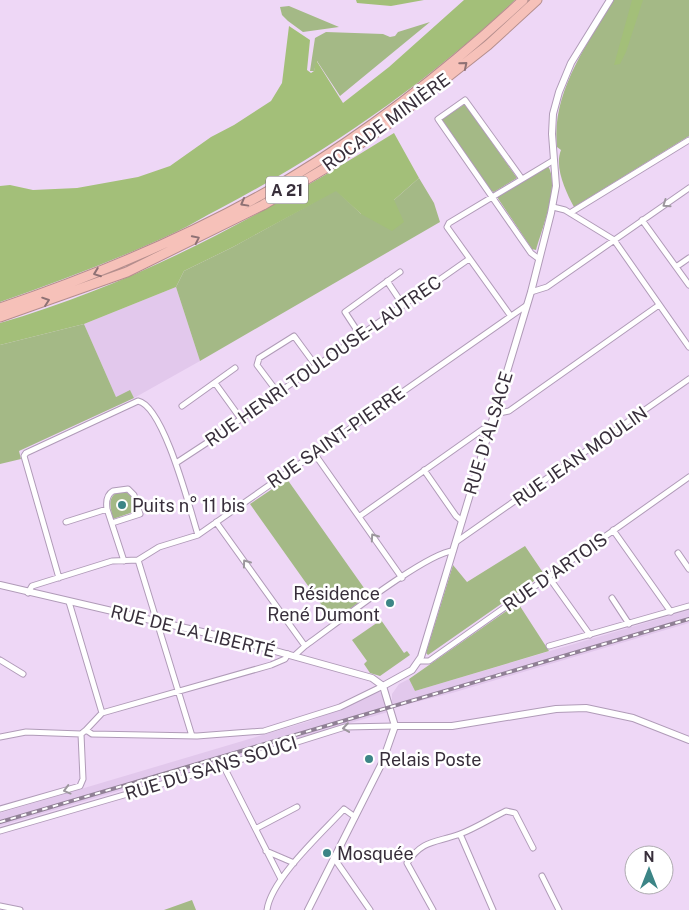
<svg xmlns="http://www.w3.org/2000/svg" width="689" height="910" font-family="'Public Sans',sans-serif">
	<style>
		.built { fill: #e2c8ec }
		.green { fill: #a4b986 }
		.forest { fill: #a3bf79 }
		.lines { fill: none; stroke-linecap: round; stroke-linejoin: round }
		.minor-casing { stroke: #b09bb8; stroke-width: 7 }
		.tertiary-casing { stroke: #b09bb8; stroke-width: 8 }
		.motorway-casing { stroke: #b48e8d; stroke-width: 11 }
		.minor { stroke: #fff; stroke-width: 5 }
		.tertiary { stroke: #fff; stroke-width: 6 }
		.motorway { stroke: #f6c1b9; stroke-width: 9 }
		.rail-casing { stroke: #908095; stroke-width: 4 }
		.rail { stroke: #fff; stroke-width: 2; stroke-dasharray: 5.5; stroke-linecap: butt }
		.oneway { stroke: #8e7174 }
		.oneway2 { stroke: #9c979d }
		.poi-dot { fill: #3c8586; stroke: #fff; stroke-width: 2 }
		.labels { text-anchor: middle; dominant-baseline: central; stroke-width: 5; stroke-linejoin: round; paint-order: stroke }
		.shield { fill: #fff; stroke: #746d76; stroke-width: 1 }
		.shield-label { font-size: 16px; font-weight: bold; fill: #382f3b }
		.street-label { font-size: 18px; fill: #382f3b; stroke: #fff }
		.poi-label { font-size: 18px; fill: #382f3b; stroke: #fff; text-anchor: start }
	</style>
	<rect width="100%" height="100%" fill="#eed7f6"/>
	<path class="built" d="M176,287l24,74 -66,37 -4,-7 -14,6 -32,-73z
		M689,610v13l-237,70 -64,16v3l-388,114v-13l310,-92 32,-13 35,-18 6,5 2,7 7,-2v-6l7,-10 10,-5 6,12z"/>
	<path class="green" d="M613,0h76v136l-115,71c-8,-15 -20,-40 -13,-57l-4,-3c-6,-54 30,-102 56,-147z
		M289,6l50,21 -36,5 -15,-11 -6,-6 -2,-8z
		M430,22l-90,74 -23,-35 -3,10h-4l5,-33 11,-6 57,2 7,3 5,-1 3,-4z
		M465,104l52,74 -23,14 -3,-1 -50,-69 1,-3z
		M548,166c12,20 -6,62 -12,84l-4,-1 -35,-52z
		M419,178l15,25 6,19 -240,139 -24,-74 8,-16 49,-24 103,-57 25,24 33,-14z
		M84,324l32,73 14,-7 4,8 -115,53 2,8 -21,5v-119z
		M287,479l82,116 -36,26 -83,-117z
		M124,491l7,4 5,16 -23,8c-3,-13 -7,-26 11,-28z
		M525,546l19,28 -116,81 -2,-2 27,-88 14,17z
		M518,603l31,48 -134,40 -6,-12z
		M381,620l23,33 3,-2 3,4 -30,21 -10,-3 -6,-9 3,-3 -15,-21z
		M192,900l4,10h-32z"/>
	<path class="forest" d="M356,0h68l-33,6 -34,-3z
		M464,0h51c-89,84 -188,152 -296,209 -14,7 -28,16 -43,23 -57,27 -117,49 -176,70v-116l10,-1 23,5 44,-2 61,-11 32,-11 41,-29 23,-12 37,-24 11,-18 7,-57 21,14 -3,30 4,3 3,-2 2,-11 27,43 46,-36z
		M632,0h11l-17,52 -6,12 -6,1z
		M394,133l25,45 -25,22 10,22 -12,9 -31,-17 -25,-23 -103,56 -49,24 -8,16 -92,37 -84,21v-22c144,-42 267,-111 394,-190z"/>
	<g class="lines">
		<defs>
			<path id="minor" d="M522,179l-57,-79 -27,19 93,134 8,6
				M553,207l12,3 49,30 75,107
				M570,213l119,-73
				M642,220l47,65
				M676,267l13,-9
				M387,281l16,24
				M531,292l16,-5 142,-99
				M510,315l-63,-88 2,-4 105,-63
				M360,335l-15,-23 55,-40
				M215,383l26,36
				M278,393l-21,-28 2,-7 35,-22 22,30
				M182,406l53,-38
				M494,414l15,-3 150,-106
				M314,453l88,125
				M176,463l32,-21 261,-183
				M424,470l32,46 6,5
				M360,516l123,-87 7,-1
				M66,522l41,-13
				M216,522l89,124
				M112,523l28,-9 -6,-19 -6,-6 -15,2c-7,4 -7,11 -6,18l17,52
				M613,530l58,82
				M456,542l233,-163
				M678,553l11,16
				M138,560l54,176
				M548,576l42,59
				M59,578l-35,-122 2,-3 112,-52c26,5 52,109 60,134
				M28,593l4,-7 80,-25 26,-1 21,-13 39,-12 329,-230
				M612,598l17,26
				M69,602l33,111 -16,17
				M549,646l140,-40
				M294,656l11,-10c27,-19 122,-94 148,-95
				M0,660l23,14
				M419,661h10l260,-184
				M102,713l169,-48 14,-6 3,-5
				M81,734l5,-4 6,4 105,2 67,-5 76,-24 43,-21
				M0,737l26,-5 55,2
				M223,765l58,114
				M0,809l80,-23 3,-7 -2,-45
				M257,828l40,-21
				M0,831l179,-52 166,-52 50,-1
				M460,834l33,76
				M266,851l28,12
				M334,858l36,52
				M542,876l17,34
				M0,906l20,4
				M267,910c4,-31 56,-78 77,-101l11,8
				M433,910l-26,-47c16,-24 29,-20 53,-29 16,-6 31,-16 46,-23l9,2 18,35"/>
			<path id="tertiary" d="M0,585l228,53 144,40 11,8 12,40 -13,37 -74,147
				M383,686l29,-16 9,-13 110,-365 20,-79 5,-27 -4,-52 1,-20 6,-22 12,-29 39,-63
				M395,726h57l104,-17 30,-1 47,10 56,22"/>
			<path id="motorway" d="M0,308c100,-34 198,-75 289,-129 85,-51 162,-112 234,-179
				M0,317l127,-45 136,-67 61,-36 64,-45 100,-79 49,-45"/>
		</defs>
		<use href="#minor" class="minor-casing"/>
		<use href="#tertiary" class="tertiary-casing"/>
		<use href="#motorway" class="motorway-casing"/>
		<use href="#minor" class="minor"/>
		<use href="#tertiary" class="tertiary"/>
		<use href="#motorway" class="motorway"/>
		<defs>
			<path id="rail" d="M0,822l689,-203"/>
		</defs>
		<use href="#rail" class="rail-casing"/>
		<use href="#rail" class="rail"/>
	</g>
	<defs><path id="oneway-chevron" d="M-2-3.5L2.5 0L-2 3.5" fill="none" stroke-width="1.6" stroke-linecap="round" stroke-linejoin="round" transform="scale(1.25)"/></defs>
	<g class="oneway">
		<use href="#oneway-chevron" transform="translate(464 65) rotate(-40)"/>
		<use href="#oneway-chevron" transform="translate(244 203) rotate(151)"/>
		<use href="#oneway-chevron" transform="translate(196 239) rotate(-26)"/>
		<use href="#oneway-chevron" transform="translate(97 273) rotate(159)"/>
		<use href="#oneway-chevron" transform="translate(46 301) rotate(-19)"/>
	</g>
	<g class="oneway2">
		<use href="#oneway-chevron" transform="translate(666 204) rotate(145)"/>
		<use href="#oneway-chevron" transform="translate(374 537) rotate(-125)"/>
		<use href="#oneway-chevron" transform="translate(246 563) rotate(-126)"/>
		<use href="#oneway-chevron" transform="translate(346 728) rotate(172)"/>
		<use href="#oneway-chevron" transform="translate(67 790) rotate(165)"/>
	</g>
	<g class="poi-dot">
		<circle cx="122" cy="505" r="5"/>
		<circle cx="390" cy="603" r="5"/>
		<circle cx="369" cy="759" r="5"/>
		<circle cx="327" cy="853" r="5"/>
	</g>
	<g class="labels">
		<rect class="shield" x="266" y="176.5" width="42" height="27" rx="4"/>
		<g class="shield-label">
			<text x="287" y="190">A 21</text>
		</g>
		<g class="street-label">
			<text transform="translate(386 122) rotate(-36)">ROCADE MINIÈRE</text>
			<text transform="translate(323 361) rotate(-35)">RUE HENRI TOULOUSE-LAUTREC</text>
			<text transform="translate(488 433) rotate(-73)">RUE D'ALSACE</text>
			<text transform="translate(336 437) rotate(-35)">RUE SAINT-PIERRE</text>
			<text transform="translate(580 456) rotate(-35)">RUE JEAN MOULIN</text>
			<text transform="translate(555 572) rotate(-35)">RUE D'ARTOIS</text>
			<text transform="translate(193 631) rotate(14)">RUE DE LA LIBERTÉ</text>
			<text transform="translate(211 768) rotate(-17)">RUE DU SANS SOUCI</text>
		</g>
		<g class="poi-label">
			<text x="132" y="505">Puits n° 11 bis</text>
			<text x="380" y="593" text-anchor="end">Résidence<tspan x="380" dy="21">René Dumont</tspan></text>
			<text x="379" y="759">Relais Poste</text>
			<text x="337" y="853">Mosquée</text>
		</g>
	</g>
	<g transform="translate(649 870)"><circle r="24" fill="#ffffff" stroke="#afacb1"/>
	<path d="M0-4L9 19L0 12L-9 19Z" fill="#3c8586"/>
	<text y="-8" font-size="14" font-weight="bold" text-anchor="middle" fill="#382f3b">N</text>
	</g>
</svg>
